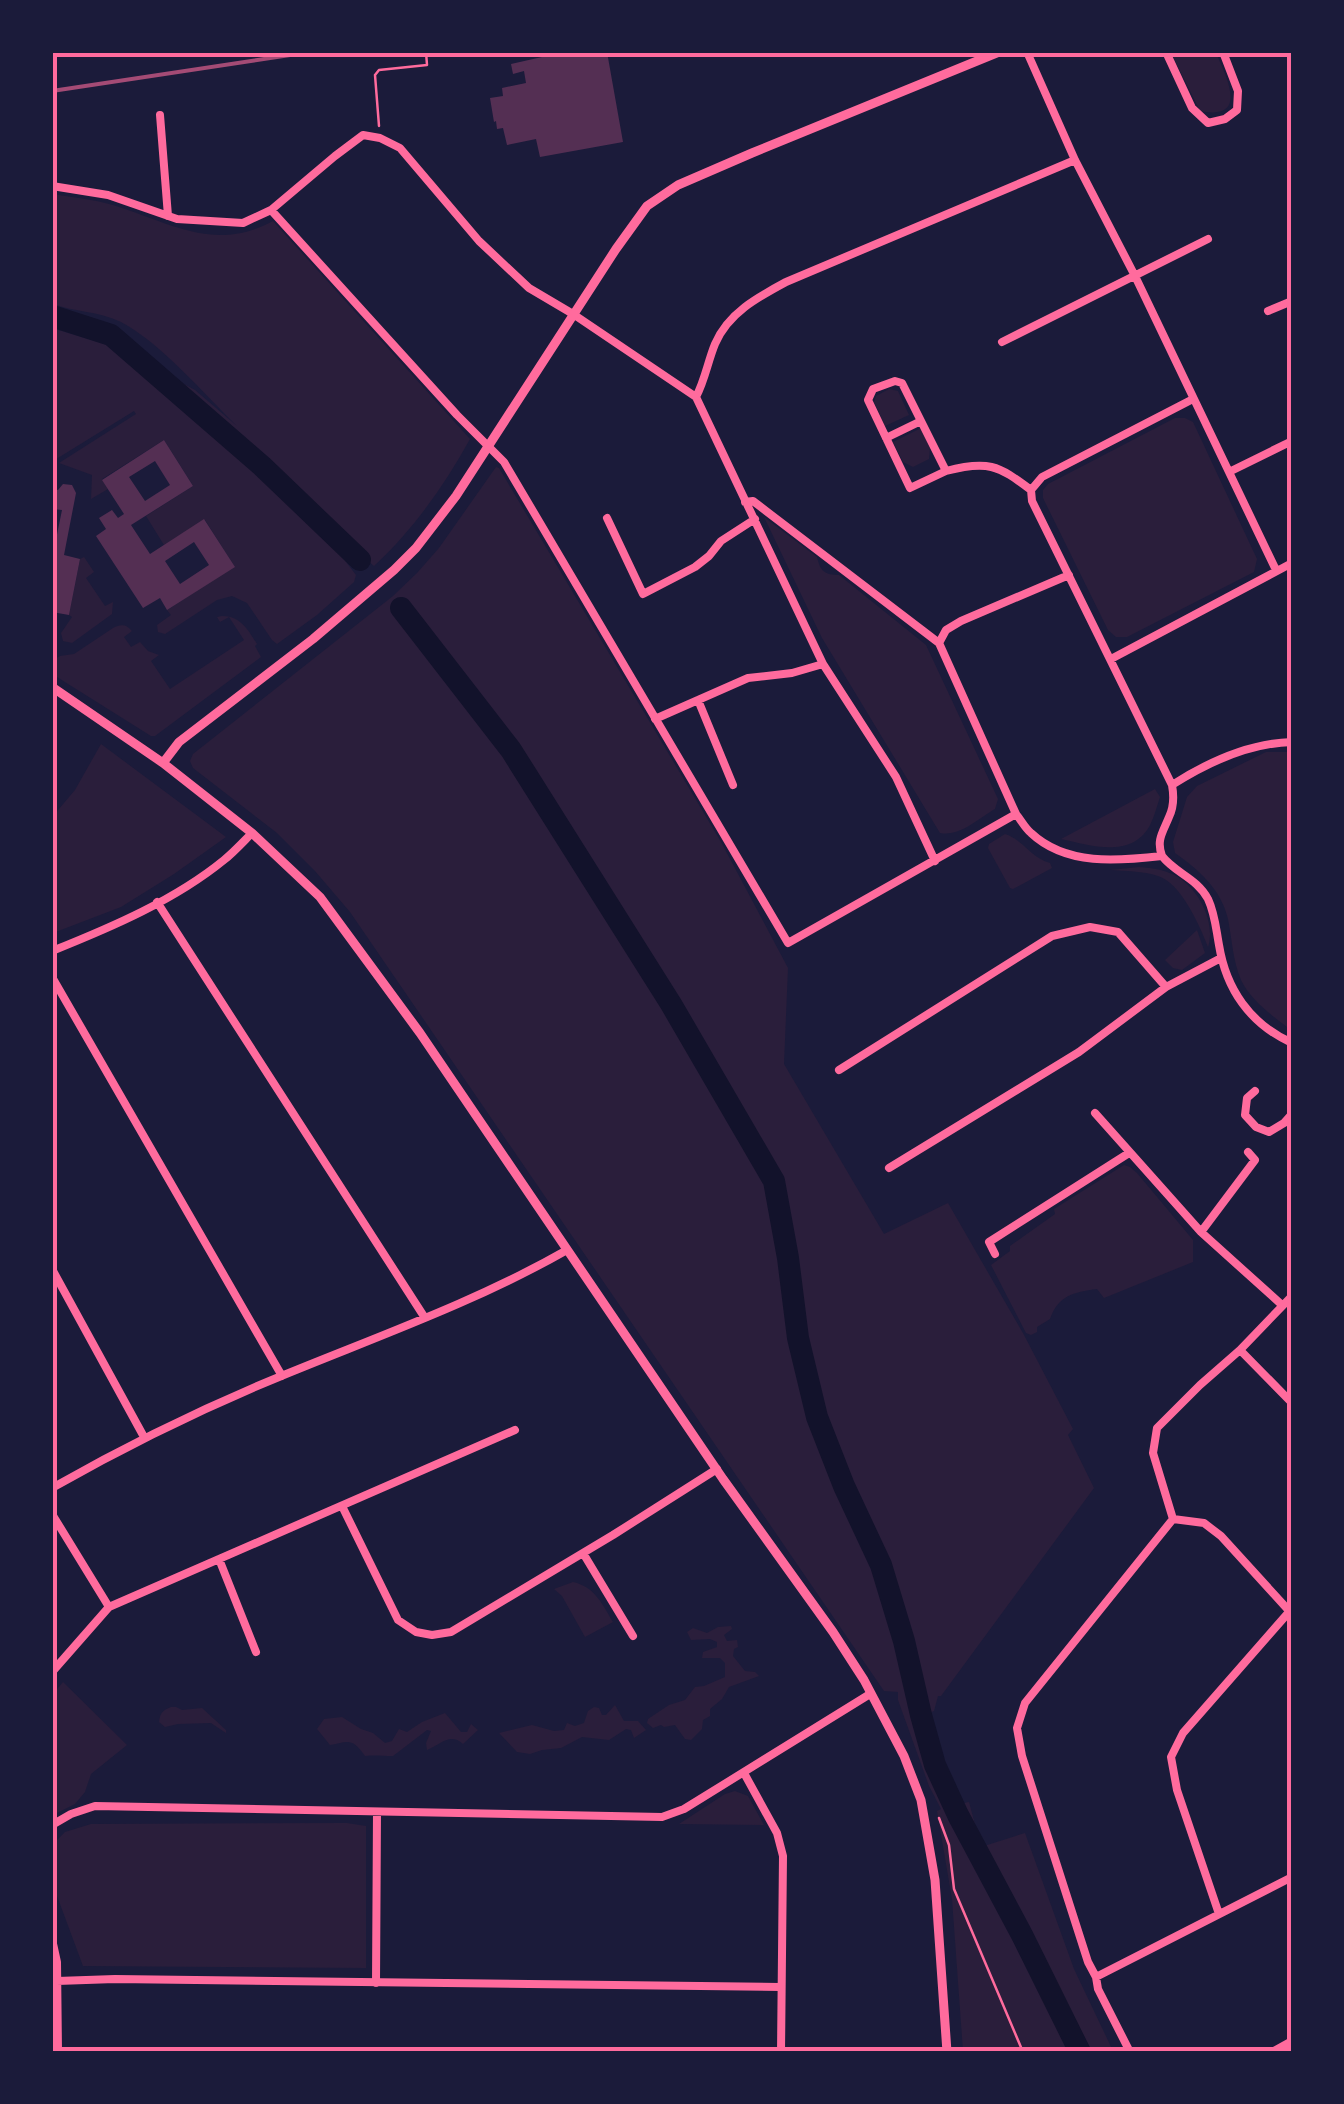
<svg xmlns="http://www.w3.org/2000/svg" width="1344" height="2104" font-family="'PT Sans Narrow',sans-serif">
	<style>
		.green { fill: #2a1e3b }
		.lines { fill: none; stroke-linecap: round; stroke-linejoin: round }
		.river { stroke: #12122b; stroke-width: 22 }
		.building { fill: #542f53; fill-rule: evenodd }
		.path { stroke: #ff6b9d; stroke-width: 2.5 }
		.minor { stroke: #ff6b9d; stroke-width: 8 }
		.tertiary { stroke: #ff6b9d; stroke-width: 9 }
		.secondary { stroke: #ff6b9d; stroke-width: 10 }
		.rail { stroke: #a44b75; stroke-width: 4 }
		.neatline { fill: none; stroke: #ff6b9d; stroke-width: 4 }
	</style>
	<rect width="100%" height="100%" fill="#1b1b3a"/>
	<path class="green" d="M1171,53h45c10,23 34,68 -16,58z
		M53,194c23,4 47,6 69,14 54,18 95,43 151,13l197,218c-26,47 -57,91 -96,127l-74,-64 56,73 -2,7 -37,33 -40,29 -5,-4 -25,-37 -15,-7 -15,4 -52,34 -7,-2 -1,-7 14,-10 -4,-5 67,-44 -29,-46 -41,25 -18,-29 47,-30 -29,-46 -62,39 6,10 -17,10 1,-24 -33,-12 77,-49 -2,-3 -81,50 -1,-133 65,20 78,42 42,36c-33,-32 -76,-83 -116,-104 -22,-11 -47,-10 -68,-18z
		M889,389l9,2 11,24 -24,11 -11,-24 2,-6z
		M1175,418h10l8,4 64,137 -3,13 -127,65h-11l-8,-7 -65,-132v-8l5,-6z
		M921,428l9,20 -1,11 -16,8 -10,-5 -10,-20z
		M496,467l3,1 222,374 67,126 -4,96 100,170 64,-31 76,132 49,94 -5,6 26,53 -153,208h-3l-4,15 -5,2 30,91 10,-2 12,45 44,-14 49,136 39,82h-150l-11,-152 -15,-88 4,-2 -12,-23 -31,-86v-8l-14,-1 -534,-779 -35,-41 -38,-38 -84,-65 -3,-7 3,-7 200,-158 24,-23 22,-25z
		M764,517l53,40c3,14 8,18 22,18l87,70 72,154 -3,10c-16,9 -35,28 -55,24l-118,-195z
		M84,557l10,15 -8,6 19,28 8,-4 -1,12 -40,29 -9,-2 -2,-8 11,-16 -3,-2 11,-56z
		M222,616c19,0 26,14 35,28l-2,2 6,11 -106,79h-4l-94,-59 -4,-5v-12l7,-4 14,-2 39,-26c8,-4 13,-4 19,3l-8,6 7,10 9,-5 8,9 11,4 -8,6 19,28 74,-49 -15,-23 -9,5 -3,-5z
		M101,744l125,93 -52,37 -53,33 -68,26v-117l22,-26z
		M1266,752h25v278c-17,-13 -40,-29 -50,-50 -8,-19 -9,-40 -13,-61 -7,-30 -29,-49 -53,-66l-2,-11 14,-45 10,-11z
		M1155,789l5,8c-3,9 -6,21 -11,30 -19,32 -60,18 -88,12z
		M1005,834c17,5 26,24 45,29l2,5 -39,21 -3,-1 -22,-40 1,-4z
		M1139,867c14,1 27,3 39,10 21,13 38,46 30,70 -8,-21 -27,-64 -50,-71 -15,-5 -33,-5 -48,-6z
		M1197,930l8,23 -23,17 -9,-2 -8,-8z
		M1124,1165l6,2 7,6 56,67v22l-89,36 -7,-9c-24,3 -39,7 -47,30l-13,8v5l-6,3 -5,-2 -35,-68 19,-14v-5l45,-32 -1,-5z
		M573,1582c22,5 29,22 40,40l-28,15 -23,-41 -8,-7z
		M731,1626l1,3 -8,6 3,6 10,-1 1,7 -4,2 -1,7 12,15 10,1 4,4 -30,11 -7,12 -12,10v7l-7,4 -1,9 -11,11 -6,-1 -10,-14 -11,2 -3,-2 -8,3 -6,-5 1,-4 21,-14 16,-5 10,-13 9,-1 21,-9v-14l-5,-5h-18l1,-6 14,-5v-5l-7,-3 -19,1 -4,-8 6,-4 14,5 11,-6z
		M63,1682l64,63 -36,29 -6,18 -10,12 -22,11v-121z
		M615,1705l9,16h14l8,9 -12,8 -3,-8 -5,-1 -17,11 -27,-3 -21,11 -19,2 -12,4 -13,-2 -18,-19 33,-8 22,6 10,-1 3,-7 8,3 9,-3 4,-12 6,-4 5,1 3,7h4z
		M171,1707h5l6,3 20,-2 24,22v3l-15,-10 -33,1 -13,3 -6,-5c1,-9 4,-12 12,-15z
		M445,1713l16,19h6l4,-8 7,6 -15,14c-13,-12 -23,1 -36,6l-1,-7 5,-12 -4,-1 -34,26c-10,0 -18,-1 -28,0 -13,-18 -15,-15 -35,-11l-13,-16 7,-10 18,-2 19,12 12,4 12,10 7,-2 7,-12 8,3 15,-10z
		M735,1791l13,5 16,29 -85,-1 46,-30z
		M347,1823l19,3v142l-283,-2 -30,-81v-41l12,-12 26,-8z"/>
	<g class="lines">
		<path class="river" d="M52,316l59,19 151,131 98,94
			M401,608l110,142 160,254 103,177 14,77 10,80 19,79 27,69 37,79 23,76 17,74 14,50 23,50 64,120 58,117"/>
	</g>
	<path class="building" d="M564,52h43l16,90 -83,15 -4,-18 -29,6 -4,-17 -6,1 -1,-8 -2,1 -4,-24 13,-2 -1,-8 24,-5 -2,-12 -11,3 -2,-10z
		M164,440l29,46 -62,39 19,29 54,-35 31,48 -68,43 -7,-12 -17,10 -47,-72 10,-7 -7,-11 13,-8 6,8 6,-4 -22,-34zM155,461l15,24 -25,16 -16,-24zM194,542l15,23 -29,19 -15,-23z
		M63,484l9,1 4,8 -12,62 16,4 -11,56 -17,-3v-53l10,-49 -10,-1v-20l6,1z"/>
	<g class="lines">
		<path class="path" d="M379,126l-4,-51 4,-5 48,-5 -1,-13
			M939,1818l10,27 5,44 69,163"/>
		<path class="minor" d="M1027,52l48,108 60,116 141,294
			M1166,52l26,56 16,15 17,-4 12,-9 1,-19 -15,-39
			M160,115l8,101
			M52,186l56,9 69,24 66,4 28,-13 64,-54 28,-21 17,3 20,10 79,93 50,47 44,26 123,83
			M271,210l186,205 47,47 284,481 228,-129
			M1268,311l24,-10
			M1002,342l206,-103
			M696,397l127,267 73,113 39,84
			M696,397c9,-17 12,-36 19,-53 13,-31 43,-47 71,-62l289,-122
			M886,438l35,-17
			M946,471l-36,17 -42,-88 5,-11 22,-8 7,2 44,88c41,-11 52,-6 85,19l1,11 140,284c2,11 2,22 -3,32 -6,15 -13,23 -7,39
			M1229,472l63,-31
			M1031,490l11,-13 151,-78
			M745,502l8,-1 186,142 77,171c5,6 9,14 15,19 35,33 87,28 131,23
			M607,518l36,76 52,-27 14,-11 12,-15 34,-22
			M939,643l7,-13 15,-9 108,-46
			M1111,659l181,-96
			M698,700l35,85
			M655,719l93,-41 44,-5 31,-9
			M1172,785c36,-23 77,-42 120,-43
			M1162,856c13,17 35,22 46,43 7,15 8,30 11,46 7,44 31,79 73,98
			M157,902l268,416
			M52,951c60,-24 123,-51 172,-91 10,-8 19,-18 28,-27
			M52,977l230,399
			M839,1070l213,-134 38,-9 28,5 48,55
			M1255,1091l-8,7 -2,17 11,12 13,5 15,-9 8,-9
			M1095,1113l106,119 81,73
			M889,1168l190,-116 87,-65 55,-29
			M1201,1232l54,-72 -7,-8
			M995,1254l-6,-12 140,-89
			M52,1269l92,168
			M1240,1350l52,53
			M52,1488c74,-42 149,-79 227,-111 97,-40 197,-75 288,-127
			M342,1506l56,114 18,12 16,3 19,-3 162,-97 104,-66
			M52,1514l57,93
			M1173,1519l-20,-66 4,-25 43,-43 40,-35 52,-54
			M1173,1519l31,4 17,13 71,78
			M583,1553l50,83
			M219,1559l37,93
			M52,1672l57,-65 406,-177
			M744,1773l33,60 6,23 -2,196
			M52,1825l19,-11 24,-8 567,11 22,-8 186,-115
			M1219,1914l-42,-124 -6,-33 12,-24 106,-121
			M52,1939l5,23 1,90
			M1096,1977l196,-100
			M57,1981l58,-2 665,8
			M376,1983l1,-171
			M1130,2052l-32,-63 -2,-12 -8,-15 -66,-206 -5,-28 8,-25 148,-184"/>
		<path class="tertiary" d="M52,687l111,76 89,70 68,64 100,136 303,446 110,153 31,48 40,76 17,44 14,80 12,172
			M163,763l16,-21 134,-103 81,-69 22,-22 40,-52 160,-247 31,-43 31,-21 74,-32 247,-101"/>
		<path class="secondary" d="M1274,2052l18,-10"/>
		<path class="rail" d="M52,91l258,-39"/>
	</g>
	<rect width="1344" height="2104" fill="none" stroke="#1b1b3a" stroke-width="110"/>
	<rect x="55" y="55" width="1234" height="1994" class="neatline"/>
</svg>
